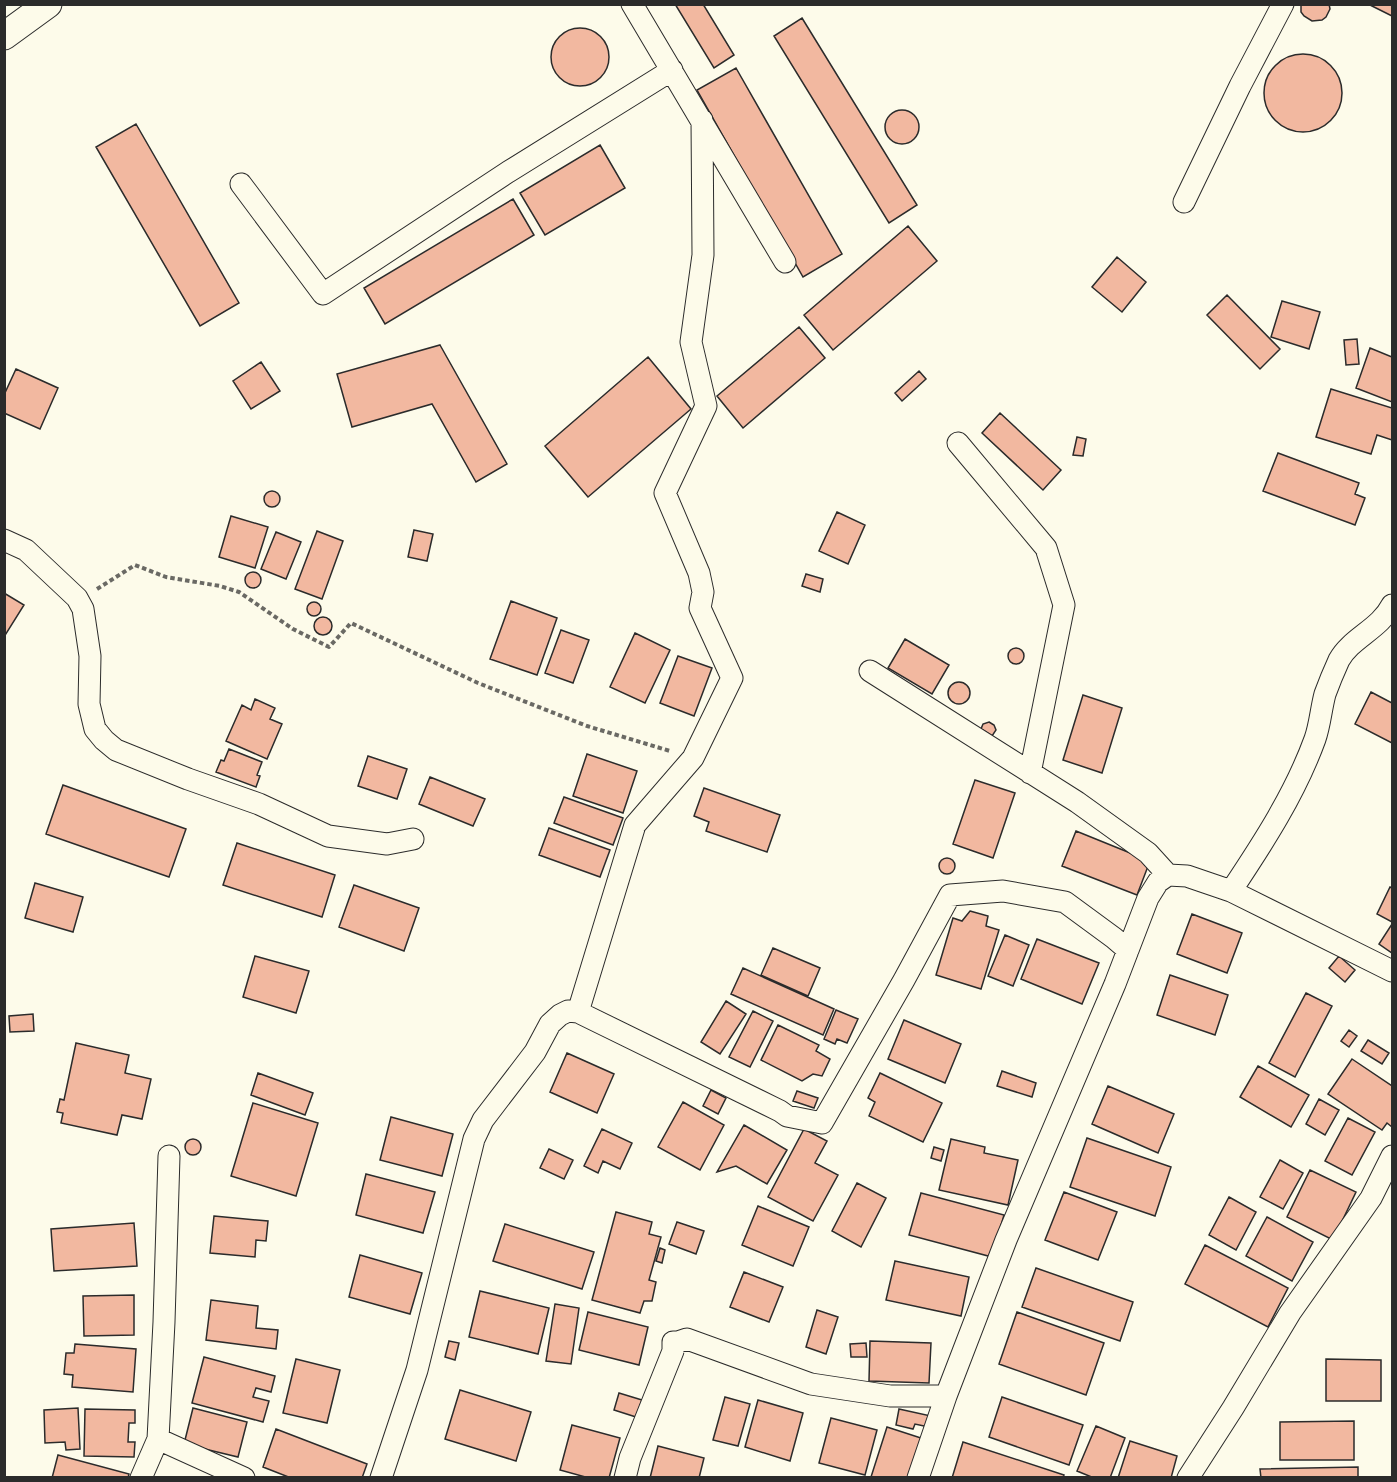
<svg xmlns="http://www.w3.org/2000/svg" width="1397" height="1482" font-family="Raleway,sans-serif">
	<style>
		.building { fill: #f2b8a0; stroke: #2b2b2b; stroke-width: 1.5 }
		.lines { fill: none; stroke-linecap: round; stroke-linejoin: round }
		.minor-casing { stroke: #2b2b2b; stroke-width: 23 }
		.tertiary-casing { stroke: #2b2b2b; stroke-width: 29 }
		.path { stroke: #6a6964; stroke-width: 4; stroke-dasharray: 4.5 3; stroke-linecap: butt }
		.minor { stroke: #fdfbea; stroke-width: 21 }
		.tertiary { stroke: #fdfbea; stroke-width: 27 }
	</style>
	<rect width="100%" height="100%" fill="#fdfbea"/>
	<path class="building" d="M675,4h28l31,51 -20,13z
		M1301,4h28l1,5 -4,8 -4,3 -10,1 -8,-5 -3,-4z
		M1368,4h24v12z
		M802,18l115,187 -28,18 -115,-187z
		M551 57a29 29 0 1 1 58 0a29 29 0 1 1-58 0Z
		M1264 93a39 39 0 1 1 78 0a39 39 0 1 1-78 0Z
		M736,68l106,186 -39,23 -106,-187z
		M885 127a17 17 0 1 1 34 0a17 17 0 1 1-34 0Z
		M136,124l103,179 -39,23 -104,-179z
		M600,145l25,43 -80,47 -25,-42z
		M513,199l21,36 -149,89 -21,-36z
		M908,226l29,35 -104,89 -29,-35z
		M1117,257l29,25 -24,30 -30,-25z
		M1227,295l53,54 -20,20 -53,-54z
		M1282,301l38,11 -11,37 -38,-12z
		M799,327l26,31 -82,70 -26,-32z
		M1357,339l2,25 -13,1 -2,-25z
		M440,345l67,119 -31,18 -44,-78 -80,23 -15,-53z
		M1370,348l22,9v45l-36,-14z
		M648,357l43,52 -103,88 -43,-51z
		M261,362l19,29 -29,18 -18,-28z
		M16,369l42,19 -18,41 -36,-16v-18z
		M919,371l7,8 -24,22 -7,-8z
		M1331,389l61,19v32l-15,-5 -6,19 -55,-17z
		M1000,413l61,57 -18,20 -61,-57z
		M1077,437l9,2 -3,17 -10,-1z
		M1278,453l81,30 -4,11 10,4 -10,27 -92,-34z
		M264 499a8 8 0 1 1 16 0a8 8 0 1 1-16 0Z
		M837,512l28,13 -17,39 -29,-13z
		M231,516l37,11 -13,41 -36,-11z
		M414,530l19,4 -6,27 -19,-4z
		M317,531l26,10 -21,58 -27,-10z
		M276,532l25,10 -15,37 -25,-10z
		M245 580a8 8 0 1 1 16 0a8 8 0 1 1-16 0Z
		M806,574l17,5 -3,13 -18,-6z
		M4,593l20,12 -20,32z
		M511,601l46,17 -20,57 -47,-16z
		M307 609a7 7 0 1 1 14 0a7 7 0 1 1-14 0Z
		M314 626a9 9 0 1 1 18 0a9 9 0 1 1-18 0Z
		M561,630l28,10 -16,43 -28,-10z
		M635,633l35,17 -25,53 -35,-16z
		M905,639l44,26 -17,29 -44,-26z
		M1008 656a8 8 0 1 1 16 0a8 8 0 1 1-16 0Z
		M678,656l34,12 -18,48 -34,-13z
		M948 693a11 11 0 1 1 22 0a11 11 0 1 1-22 0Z
		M1371,692l21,11v40l-37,-19z
		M1083,695l39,13 -20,65 -39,-13z
		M255,699l20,9 -5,11 12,5 -15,35 -41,-18 16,-36 9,5z
		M989,722l5,3 2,5 -4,6 -11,-7 2,-5z
		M229,749l33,13 -5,13 3,1 -4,11 -40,-15 5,-12 3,1z
		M587,754l50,17 -14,42 -50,-17z
		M368,756l39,13 -10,30 -39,-13z
		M430,777l55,22 -12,27 -54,-22z
		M975,780l40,13 -22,65 -40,-14z
		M63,785l123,44 -17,48 -123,-43z
		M704,788l76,27 -13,37 -61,-21 3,-9 -15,-6z
		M564,797l59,21 -10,27 -59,-22z
		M549,828l61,22 -10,27 -61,-22z
		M1076,831l74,30 -13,34 -75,-29z
		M237,843l98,32 -13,42 -99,-32z
		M939 866a8 8 0 1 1 16 0a8 8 0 1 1-16 0Z
		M35,883l48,14 -10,35 -48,-14z
		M354,885l65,23 -15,43 -65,-24z
		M1390,887l2,1v34l-15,-8z
		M970,911l18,5 -2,10 13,4 -18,59 -45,-14 17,-57 9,3z
		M1192,914l50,19 -15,40 -50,-19z
		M1392,924v29l-13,-9z
		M1005,935l24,10 -16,41 -25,-10z
		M1037,939l62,24 -17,41 -61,-25z
		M773,948l47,20 -12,28 -47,-21z
		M255,956l54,15 -13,42 -53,-16z
		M1339,956l16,14 -10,12 -16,-14z
		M743,968l91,41 -11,26 -92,-41z
		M1170,975l58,20 -13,40 -58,-20z
		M1306,993l26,13 -37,71 -26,-14z
		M726,1001l20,13 -26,40 -19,-12z
		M836,1010l22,9 -11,24 -10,-4 -2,5 -11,-5z
		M753,1011l20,10 -23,46 -21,-10z
		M33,1014l1,17 -24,1 -1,-16z
		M904,1020l57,24 -16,39 -57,-24z
		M778,1025l41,20 -3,6 14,8 -8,17 -9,-2 -11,7 -41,-21z
		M1349,1030l8,6 -8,11 -8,-6z
		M1368,1040l21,13 -7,11 -21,-13z
		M76,1043l53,12 -4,18 26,6 -9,40 -20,-4 -5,20 -56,-12 2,-10 -6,-1 3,-13 4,1z
		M567,1053l47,21 -17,39 -47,-21z
		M1352,1059l40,27v41l-5,-4 -5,7 -54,-36z
		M1258,1066l51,29 -18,32 -51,-30z
		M1002,1071l34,12 -4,14 -35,-11z
		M258,1073l55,20 -8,22 -54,-20z
		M880,1073l62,30 -19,39 -54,-26 6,-14 -7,-4z
		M1108,1086l66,28 -16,39 -66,-29z
		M711,1090l15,8 -8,16 -15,-8z
		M797,1091l21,7 -4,10 -21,-7z
		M1319,1099l20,11 -14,25 -19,-11z
		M683,1102l41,23 -24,45 -42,-23z
		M253,1103l65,20 -22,73 -65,-20z
		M391,1117l62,17 -11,42 -62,-16z
		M1348,1118l27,14 -23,43 -27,-14z
		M744,1125l43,25 -20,34 -31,-18 -19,6z
		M602,1129l30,14 -12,26 -17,-8 -5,12 -14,-7z
		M804,1129l23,12 -12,22 23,12 -25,46 -45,-24z
		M1087,1138l84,29 -16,49 -85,-29z
		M951,1139l34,8 -1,6 34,7 -10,45 -69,-15z
		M185 1147a8 8 0 1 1 16 0a8 8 0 1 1-16 0Z
		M934,1147l10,3 -3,11 -10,-3z
		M549,1149l24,11 -9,19 -24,-11z
		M1280,1160l23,13 -20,36 -23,-12z
		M1310,1170l46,22 -23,48 -46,-23z
		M366,1174l69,18 -12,41 -67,-18z
		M857,1183l29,15 -25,49 -29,-16z
		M1064,1192l53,20 -19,48 -53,-20z
		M921,1193l83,22 -12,42 -83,-22z
		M1229,1197l27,15 -20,38 -27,-15z
		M758,1206l51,21 -16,39 -51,-21z
		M616,1212l36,10 -3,12 12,3 -12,43 7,2 -4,19h-8l-4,12 -48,-13z
		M214,1216l54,5 -2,20 -10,-1 -1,17 -45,-4z
		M1267,1217l46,25 -21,39 -46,-25z
		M677,1222l27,9 -8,23 -27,-10z
		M134,1223l3,43 -83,5 -3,-42z
		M505,1224l89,28 -12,37 -89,-28z
		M1205,1245l83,43 -20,39 -83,-43z
		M660,1248l5,2 -3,13 -6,-2z
		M360,1255l62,18 -12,41 -61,-17z
		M895,1261l74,16 -8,39 -75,-16z
		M1036,1268l97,34 -13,39 -98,-34z
		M744,1272l39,15 -14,35 -39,-15z
		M480,1291l69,17 -11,46 -69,-17z
		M134,1295v40l-50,1 -1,-40z
		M211,1300l47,6 -2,22 22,2 -2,19 -70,-9z
		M555,1304l24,4 -8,56 -25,-3z
		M817,1310l21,7 -12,37 -20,-7z
		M588,1312l60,15 -9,38 -60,-15z
		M1017,1312l87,31 -18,52 -87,-31z
		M449,1341l10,2 -4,17 -10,-3z
		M870,1341l61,2 -2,40 -60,-2z
		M866,1343l1,14h-16l-1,-13z
		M75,1344l61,5 -3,43 -61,-5 1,-12 -9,-1 2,-21h8z
		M204,1357l71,19 -4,16 -15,-4 -3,9 16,4 -6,21 -71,-19z
		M296,1359l44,11 -13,53 -44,-10z
		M1326,1359l55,1v41h-55z
		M460,1390l71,22 -15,49 -71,-22z
		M619,1393l23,7 -6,17 -22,-7z
		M725,1397l25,7 -12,42 -25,-6z
		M1002,1397l81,28 -14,40 -80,-28z
		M758,1400l45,13 -13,48 -45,-14z
		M78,1408l2,41 -14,1 -1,-8 -20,1 -1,-33z
		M193,1408l54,14 -9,35 -54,-13z
		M85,1409l50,1v13h-6l-1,19h7l-1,15 -50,-1z
		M899,1409l32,7 -2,11 -14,-3 -2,5 -17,-4z
		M831,1418l46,12 -12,45 -46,-12z
		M1354,1421v39h-74v-38z
		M572,1425l48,13 -11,40h-20l-29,-8z
		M1096,1426l29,12 -15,40h-16l-17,-7z
		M887,1427l37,12 -12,39 -41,-1z
		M276,1429l91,35 -5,14h-71l-28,-11z
		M1130,1441l47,15 -6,22h-53z
		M963,1442l101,33 -1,3h-111z
		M658,1446l46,12 -5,20h-49z
		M58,1455l71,19 -1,4h-76z
		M1358,1467v11h-97l-1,-9z"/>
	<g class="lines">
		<defs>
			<path id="minor" d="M632,4l153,258
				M241,184l82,110 185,-122 164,-102
				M1184,202l56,-116 43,-82
				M958,443l88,105 18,57 -34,168
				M4,540l22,10 51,48 6,11 7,47 -1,48 6,25 9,11 12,10 72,29 71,25 69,32 59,8 26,-5
				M870,671l207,131 71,51 20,22
				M1231,891c32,-48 64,-97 84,-152 5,-14 6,-30 10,-45 4,-11 9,-23 14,-34 12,-22 41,-31 53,-55
				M578,1012l57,-187 58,-67 39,-80 -32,-70 3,-16 -4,-19 -34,-80 41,-87 -15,-64 12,-87 -1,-135
				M158,1439l86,39
				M141,1478l17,-39 6,-117 5,-166
				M381,1478l36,-108 57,-231 9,-19 52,-68 15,-28 10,-9 8,-4 10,1 202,99 7,5 35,7 82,-143 46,-85 53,-4 62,11 49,36 14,12
				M625,1478l5,-20 43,-107v-9h5l9,-3 124,45 79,12h56
				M918,1478l28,-82 60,-156 109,-256 33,-86 10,-16 10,-7 19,1 44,15 161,80
				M1188,1478l45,-70 57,-95 81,-115 21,-42"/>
			<path id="tertiary" d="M4,36l44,-32"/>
		</defs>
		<use href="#minor" class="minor-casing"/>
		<use href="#tertiary" class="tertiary-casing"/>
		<path class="path" d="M97,589l38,-24 31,12 54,9 19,6 54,37 36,18 22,-24 127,60 109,43 83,25"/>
		<use href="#minor" class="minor"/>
		<use href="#tertiary" class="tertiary"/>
	</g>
	<rect width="1397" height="1482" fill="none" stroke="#2b2b2b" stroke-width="12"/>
</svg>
